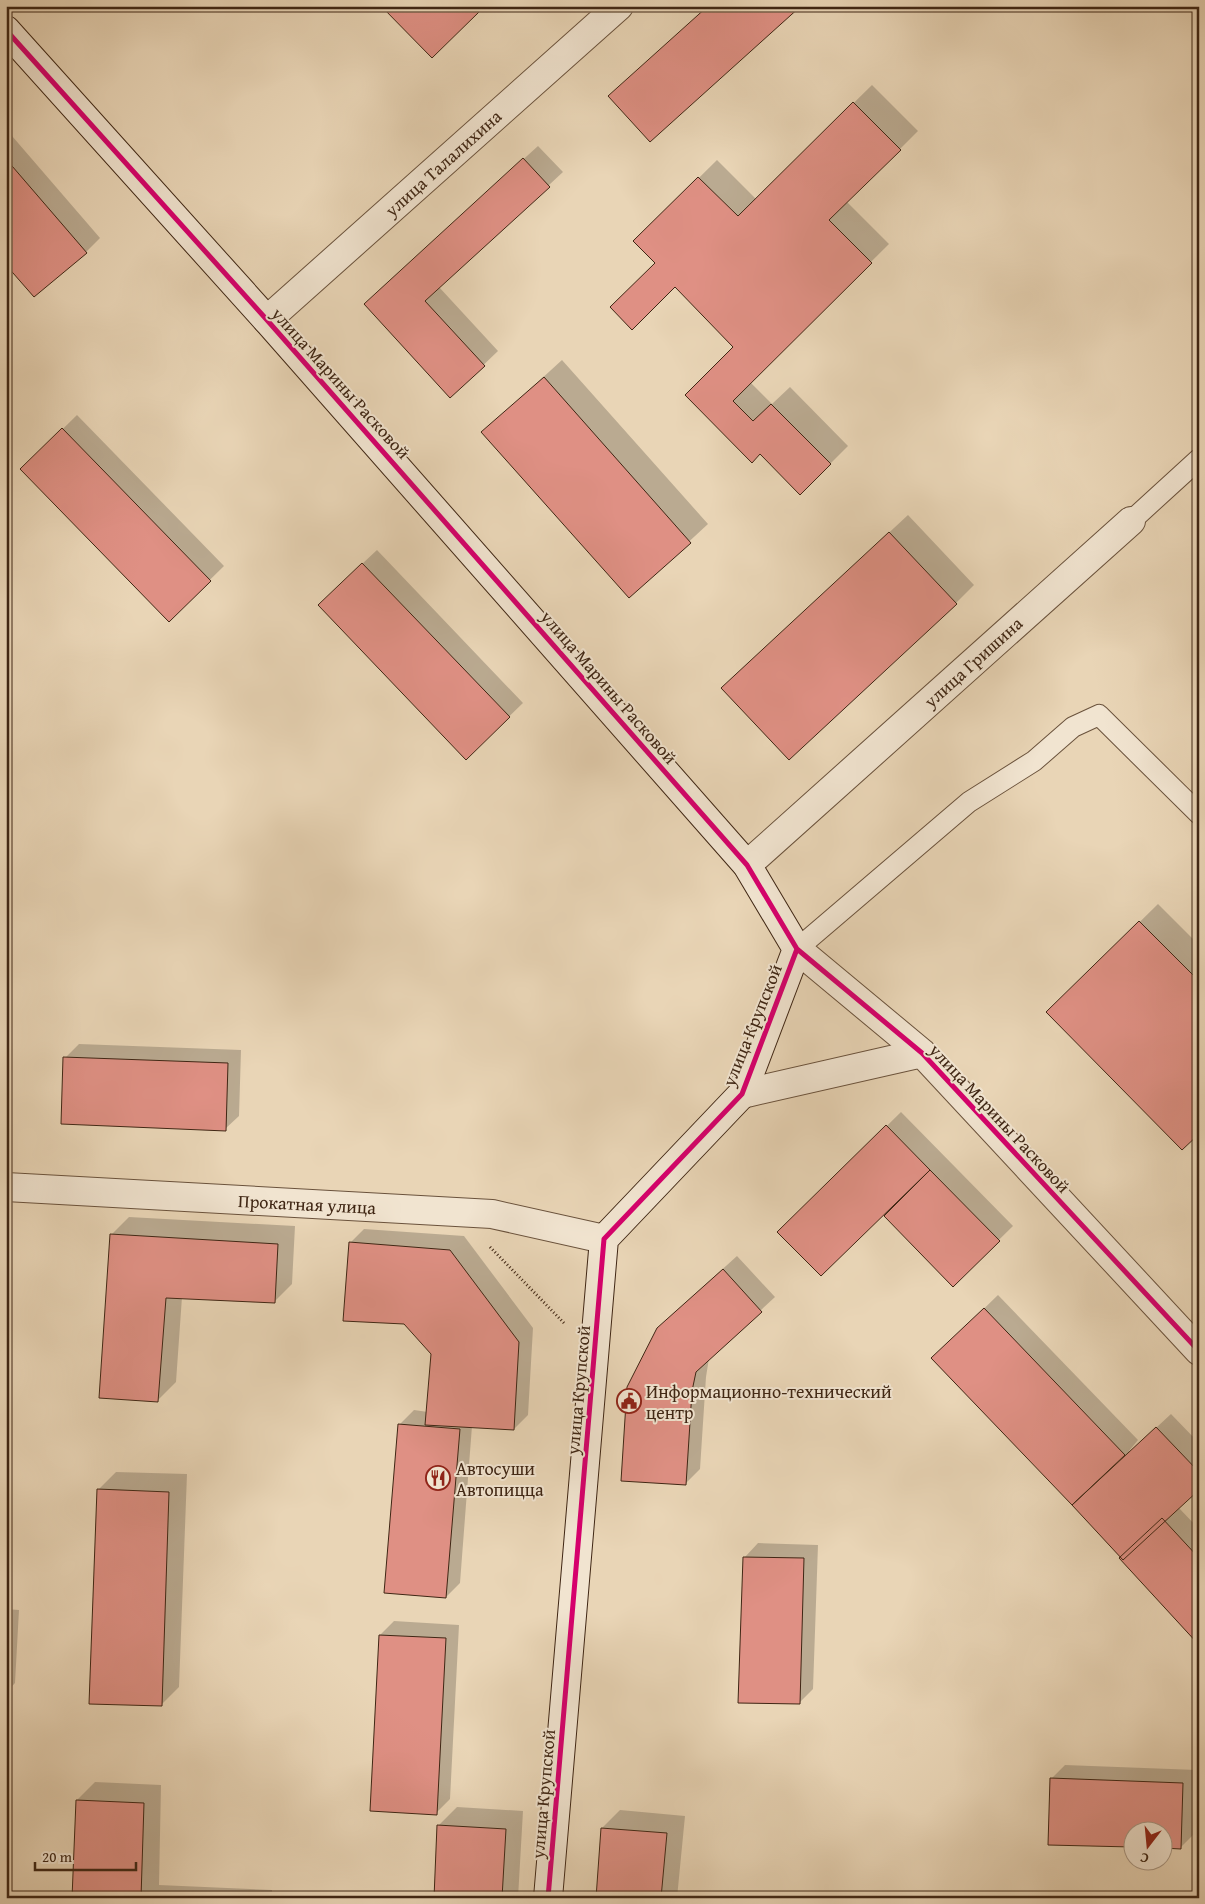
<svg xmlns="http://www.w3.org/2000/svg" width="1205" height="1904" font-family="'Gentium Book Plus',serif">
	<style>
		.shadow { fill: #0003 }
		.building { fill: #df9084; stroke: #3f2614 }
		.lines { fill: none; stroke-linecap: round; stroke-linejoin: round }
		.lane-casing { stroke: #6a523c; stroke-width: 22 }
		.street-casing { stroke: #6a523c; stroke-width: 30 }
		.secondary-casing { stroke: #3f2614; stroke-width: 30 }
		.path { stroke: #3f2614; stroke-width: 3; stroke-dasharray: 1 2.5; stroke-linecap: butt }
		.lane { stroke: #f1e4d0; stroke-width: 20 }
		.street { stroke: #f1e4d0; stroke-width: 28 }
		.secondary { stroke: #f1e4d0; stroke-width: 28 }
		.cycleway-casing { stroke: #f1e4d0; stroke-width: 8 }
		.cycleway { stroke: #d6006c; stroke-width: 5 }
		.labels { text-anchor: middle; dominant-baseline: central; stroke-width: 4; stroke-linejoin: round; paint-order: stroke }
		.street-label { font-size: 18px; fill: #3f2614; stroke: #f1e4d0 }
		.poi-label { font-size: 18px; fill: #3f2614; stroke: #f1e4d0; text-anchor: start }
	</style>
	<rect width="100%" height="100%" fill="#e9d5b6"/>
	<filter id="stains"><feTurbulence type="fractalNoise" baseFrequency=".004" numOctaves="4"/><feColorMatrix values="0 0 0 0 .2 0 0 0 0 .09 0 0 0 0 .02 0 0 0 .5 -.17"/></filter>
	<radialGradient id="worn" r=".72"><stop offset=".6" stop-color="#630" stop-opacity="0"/><stop offset="1" stop-color="#630" stop-opacity=".3"/></radialGradient>
	<path class="shadow" d="M382,6h102l-6,5z
		M872,85l46,46 -71,71 42,42 -139,138 22,22 18,-17 58,59 -48,48 -40,-41 -74,-58 49,-48 -100,-106 82,-81 39,39z
		M6,129l94,109 -14,14 -80,11z
		M538,146l25,26 -124,115 59,64 -48,46 -71,-107z
		M562,360l146,164 -79,73 -146,-165z
		M77,415l147,151 -55,54 -147,-151z
		M908,515l66,70 -18,18 -215,67z
		M377,550l146,153 -57,55 -133,-167z
		M1158,904l41,41v187l-151,-120z
		M6,976h4l-4,71z
		M79,1044l162,6 -2,66 -14,13 -160,-71z
		M901,1112l112,114 -60,59 -69,-71 -105,18z
		M129,1217l166,9 -3,58 -18,18 -92,-5 -6,85 -18,18 -47,-165z
		M364,1229l100,7 69,92 -5,87 -14,14 -42,-3 -12,157 -14,14 -46,-173 14,-14 14,2 4,-58 -82,-111z
		M737,1256l38,41 -66,61 -3,19 -6,92 -14,14 -13,-169z
		M998,1295l140,145 -9,11 1,1 41,-38 28,29v45l-21,19 21,22v113l-126,-137 -140,-147z
		M116,1472l71,2 -8,213 -18,18 -63,-215z
		M758,1543l60,2 -5,144 -14,14 -54,-146z
		M6,1609l13,1 -4,73 -9,10z
		M394,1621l65,4 -9,174 -14,14 -56,-178z
		M1065,1765l132,5 -3,64 -14,14 -18,-16h-30v14l-83,-3 2,-64z
		M95,1782l66,3 -2,100 113,5v8h-199l4,-98z
		M457,1807l66,4 -5,87h-83l4,-73z
		M620,1810l65,6 -8,82h-80l5,-70z
		M330,1892l85,6h-91z"/>
	<path class="building" d="M381,6h92l6,6 -47,46z
		M708,6h93l-151,136 -42,-46z
		M853,102l48,48 -72,70 43,43 -139,138 20,20 18,-17 60,60 -31,31 -40,-41 -8,9 -67,-68 48,-48 -58,-60 -43,43 -22,-23 45,-44 -22,-22 65,-64 40,39z
		M523,158l27,29 -125,114 60,65 -35,32 -86,-94z
		M6,159l81,94 -53,44 -28,-32z
		M544,377l147,166 -62,55 -148,-166z
		M62,428l149,153 -42,41 -149,-153z
		M889,532l68,72 -168,156 -68,-72z
		M362,563l148,154 -44,43 -148,-155z
		M1139,921l60,60v153l-17,16 -136,-138z
		M63,1057l165,6 -2,68 -165,-7z
		M886,1125l44,45 -109,106 -44,-44z
		M930,1170l70,71 -47,46 -69,-71z
		M110,1234l168,10 -3,59 -109,-5 -8,104 -59,-4z
		M349,1242l101,8 69,92 -5,88 -89,-5 6,-71 -27,-30 -61,-3z
		M723,1269l39,43 -66,60 -4,19 -6,94 -65,-4 6,-94 30,-59z
		M984,1308l141,147 -53,50 -141,-147z
		M398,1424l62,5 -14,169 -62,-5z
		M1156,1427l43,45v18l-76,70 -51,-55z
		M97,1489l72,3 -7,214 -73,-2z
		M1162,1518l37,40v87l-80,-87z
		M743,1557l61,1 -4,146 -62,-1z
		M379,1635l67,3 -9,177 -67,-4z
		M1050,1778l133,5 -2,66 -19,-1v-16h-30v15l-84,-2z
		M76,1800l68,3 -3,95h-69z
		M437,1825l69,4 -4,69h-68z
		M601,1828l66,5 -6,65h-65z"/>
	<g class="lines">
		<defs>
			<path id="lane" d="M1131,521l68,-62
				M797,949l172,-147 65,-41 39,-34 26,-12 100,99"/>
			<path id="street" d="M267,320l352,-314
				M747,865l384,-344
				M797,949l125,104 277,298
				M742,1094l180,-41
				M6,1187l486,27 112,25"/>
			<path id="secondary" d="M6,30l261,290 480,545 50,84 -55,145 -138,145 -56,659"/>
		</defs>
		<use href="#lane" class="lane-casing"/>
		<use href="#street" class="street-casing"/>
		<use href="#secondary" class="secondary-casing"/>
		<path class="path" d="M490,1247l74,76"/>
		<use href="#lane" class="lane"/>
		<use href="#street" class="street"/>
		<use href="#secondary" class="secondary"/>
		<defs>
			<path id="cycleway" d="M6,30l261,290 480,545 50,84 125,104 277,298
				M548,1898l56,-659 138,-145 55,-145"/>
		</defs>
		<use href="#cycleway" class="cycleway-casing"/>
		<use href="#cycleway" class="cycleway"/>
	</g>
	<defs>
		<symbol id="civic-ring" viewBox="-11 -11 22 22"><circle r="9.5" fill="#f1e4d0" stroke="#8f2418" stroke-width="1.5"/><path d="M-.6-6.5H3V-4.5H.6V-3L4-1V1h2V6H-6V1h2V-1L-.6-3ZM-1.2 2.5V6h2.4V2.5Z" fill="#8f2418"/></symbol>
		<symbol id="restaurant-ring" viewBox="-11 -11 22 22"><circle r="9.5" fill="#f1e4d0" stroke="#8f2418" stroke-width="1.5"/><path d="M-5-6h1v4h1v-4h1v4h1v-4h1v5L-1.5 .5V6h-2V.5L-5-1ZM5-6V6H3V1.5H1.5Q1.5-4 5-6Z" fill="#8f2418"/></symbol>
	</defs>
	<g fill-rule="evenodd">
		<use href="#civic-ring" x="615" y="1387" width="28" height="28"/>
		<use href="#restaurant-ring" x="424" y="1464" width="28" height="28"/>
	</g>
	<g class="labels">
		<g class="street-label">
			<text transform="translate(443 163) rotate(-42)">улица Талалихина</text>
			<text transform="translate(341 383) rotate(48)">улица Марины Расковой</text>
			<text transform="translate(973 662) rotate(-42)">улица Гришина</text>
			<text transform="translate(609 687) rotate(49)">улица Марины Расковой</text>
			<text transform="translate(752 1025) rotate(-68)">улица Крупской</text>
			<text transform="translate(1000 1118) rotate(47)">улица Марины Расковой</text>
			<text transform="translate(307 1204) rotate(3)">Прокатная улица</text>
			<text transform="translate(578 1390) rotate(-85)">улица Крупской</text>
			<text transform="translate(543 1794) rotate(-85)">улица Крупской</text>
		</g>
		<g class="poi-label">
			<text x="646" y="1391">Информационно-технический<tspan x="646" dy="21">центр</tspan></text>
			<text x="456" y="1468">Автосуши<tspan x="456" dy="21">Автопицца</tspan></text>
		</g>
	</g>
	<rect width="1205" height="1904" fill="none" stroke="#e9d5b6" stroke-width="25"/>
	<rect x="8" y="8" width="1190" height="1889" fill="none" stroke="#3f2614" stroke-width="2.5"/>
	<rect x="12" y="12" width="1180" height="1879" fill="none" stroke="#3f2614"/>
	<g transform="translate(1148 1846) rotate(196)"><circle r="24" fill="#f1e4d0" stroke="#aa9885"/>
	<path d="M0-4L9 19L0 12L-9 19Z" fill="#8f2418"/>
	<text y="-8" font-size="14" font-weight="bold" text-anchor="middle" fill="#3f2614">С</text>
	</g>
	<path d="M35 1862v8h101v-8" fill="none" stroke="#3f2614" stroke-width="2.5"/>
	<text x="42" y="1862" font-size="15" fill="#3f2614" stroke="#f1e4d0" stroke-width="4" paint-order="stroke">20 m</text>
	<rect width="100%" height="100%" filter="url(#stains)"/>
	<rect width="100%" height="100%" fill="url(#worn)"/>
</svg>
